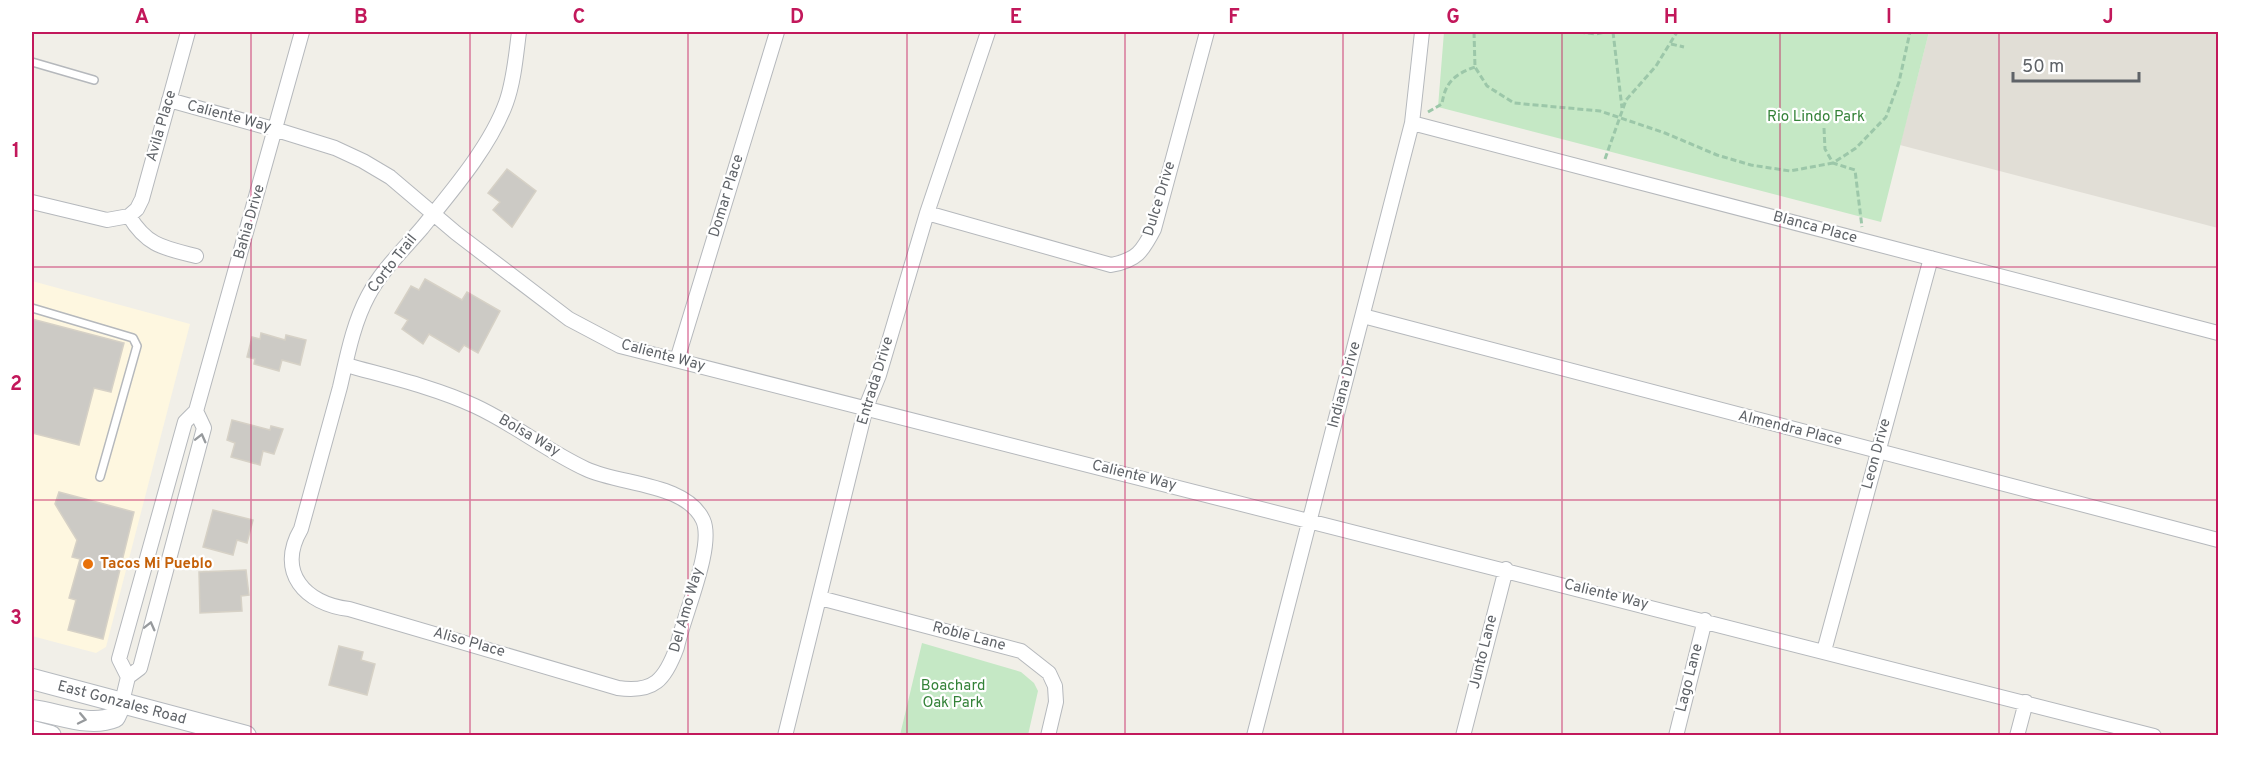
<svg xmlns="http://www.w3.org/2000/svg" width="2250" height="767" font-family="Overpass,sans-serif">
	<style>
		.commercial { fill: #fef7e0 }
		.education { fill: #e1ded6 }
		.green { fill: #c5e8c5 }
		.building { fill: #cccac5; stroke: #d6d1c6; stroke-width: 1.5 }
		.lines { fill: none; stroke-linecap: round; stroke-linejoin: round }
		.service-casing { stroke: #b5b8bc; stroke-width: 10 }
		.minor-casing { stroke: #b5b8bc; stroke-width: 16 }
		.secondary-casing { stroke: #b6babf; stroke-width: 22 }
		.path { stroke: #9cc7a9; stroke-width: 3; stroke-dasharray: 6 3; stroke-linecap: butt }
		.service { stroke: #fff; stroke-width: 7 }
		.minor { stroke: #fff; stroke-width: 14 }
		.secondary { stroke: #fff; stroke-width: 20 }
		.oneway { stroke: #979a9d }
		.grid { fill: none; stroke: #c2185b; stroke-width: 1.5; stroke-opacity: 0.55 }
		.food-dot { fill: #e8710a; stroke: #fff; stroke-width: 2 }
		.labels { text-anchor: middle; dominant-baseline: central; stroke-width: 4.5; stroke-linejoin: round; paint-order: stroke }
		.street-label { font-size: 15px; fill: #5f6368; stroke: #fff }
		.park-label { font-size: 15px; fill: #348238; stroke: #fff }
		.food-label { font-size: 15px; font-weight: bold; fill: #c56008; stroke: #fff; text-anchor: start }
		.neatline { fill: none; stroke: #c2185b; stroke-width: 2 }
		.grid-label { font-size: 20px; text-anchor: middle; font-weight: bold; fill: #c2185b }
	</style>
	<rect width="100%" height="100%" fill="#f1efe8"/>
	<path class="commercial" d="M32,281l158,43 -84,323 -10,6 -64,-17z"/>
	<path class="education" d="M1929,32h289v196l-318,-83z"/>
	<path class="green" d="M1444,32h485l-48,190 -443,-115z
		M922,643l99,29 13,11 4,8 -10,44h-128z"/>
	<path class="building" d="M507,169l29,22 -24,36 -19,-17 7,-8 -12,-9z
		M425,279l37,21 5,-8 33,19 -22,42 -14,-8 -5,7 -30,-18 -6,10 -21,-15 6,-9 -13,-7 16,-27 8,4z
		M32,319l92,24 -13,49 -17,-4 -15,57 -47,-12z
		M261,333l24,7 1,-5 20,5 -6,25 -18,-5 -3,11 -25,-7 1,-5 -8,-2 5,-20 8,2z
		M232,420l38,10 1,-4 12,3 -9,25 -11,-3 -3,14 -29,-8 4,-14 -8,-3z
		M59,492l75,20 -31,127 -35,-9 8,-30 -7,-2 11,-39 -8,-2 5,-17 -22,-36z
		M213,510l40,10 -6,23 -10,-3 -4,15 -30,-8z
		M246,570l3,25 -8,1 1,15 -42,2 -1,-41z
		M339,646l24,6 -2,8 14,4 -8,31 -38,-10z"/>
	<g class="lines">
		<defs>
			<path id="service" d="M32,62l62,18
				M32,308l101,30 4,8 -37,131"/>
			<path id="minor" d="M169,100l108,30 58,18 28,13 27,16 66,56 113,86 51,27 1534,390
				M1412,123l806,210
				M32,202l75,18 22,-4c18,30 35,32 67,40
				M927,213l184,52c26,-5 31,-13 43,-36l53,-197
				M129,216l8,-7 5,-10 46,-167
				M1363,316l855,224
				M677,360l100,-328
				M346,365c43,12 88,22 129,41 39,18 72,45 111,63 34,16 100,14 117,51 12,26 -20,97 -26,127 -12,33 -23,46 -59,41l-269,-79c-44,-5 -73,-37 -48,-80l39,-142c7,-30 13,-63 28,-91 13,-25 36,-47 54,-68 29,-36 68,-81 84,-125 8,-22 10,-48 13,-71
				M820,598l201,53 28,22 6,13 1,16 -8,34
				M1824,651l107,-393
				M128,677l-9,-18 66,-237 11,-11 106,-379
				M122,702l6,-25 12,-9 64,-240 -8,-17
				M785,736l81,-329 13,-32 48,-162 61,-181
				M1254,736l158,-613 10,-91
				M1463,736l43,-167
				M1676,736l29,-116
				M2017,736l9,-34"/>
			<g id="secondary">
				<path id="s1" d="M32,679l214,57"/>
				<path d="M32,710c26,3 57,18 83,7l7,-15"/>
				<path d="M32,731l19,5"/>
			</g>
		</defs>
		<use href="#service" class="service-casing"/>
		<use href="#minor" class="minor-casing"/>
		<use href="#secondary" class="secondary-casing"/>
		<path class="path" d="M1474,32l1,35 12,19 27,17 86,8 65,22 52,22 34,10 39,6 43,-8 23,-15 30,-31 13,-35 11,-50
			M1579,32l17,2 9,-2
			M1613,32l9,76
			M1671,44l13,3
			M1428,112l14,-8c3,-22 13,-30 33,-37
			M1824,128l1,21 8,14 22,7 7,57
			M1605,159l21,-59 30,-34 21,-34"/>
		<use href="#service" class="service"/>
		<use href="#minor" class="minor"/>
		<use href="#secondary" class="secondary"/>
	</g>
	<defs><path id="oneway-chevron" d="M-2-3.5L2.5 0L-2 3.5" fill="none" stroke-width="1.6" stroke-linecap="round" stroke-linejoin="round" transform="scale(1.5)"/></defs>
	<g class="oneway">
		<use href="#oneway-chevron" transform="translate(201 438) rotate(-76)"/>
		<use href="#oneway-chevron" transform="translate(150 626) rotate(-76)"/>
		<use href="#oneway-chevron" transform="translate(82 719) rotate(12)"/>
	</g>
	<path class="grid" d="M251,32v704M470,32v704M688,32v704M907,32v704M1125,32v704M1343,32v704M1562,32v704M1780,32v704M1999,32v704M32,267h2186M32,500h2186"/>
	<circle class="food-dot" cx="88" cy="564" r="6"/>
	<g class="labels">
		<g class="street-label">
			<text transform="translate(229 117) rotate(15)">Caliente Way</text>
			<text transform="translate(162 126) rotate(-74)">Avila Place</text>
			<text transform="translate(727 196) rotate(-73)">Domar Place</text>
			<text transform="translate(1160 199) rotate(-73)">Dulce Drive</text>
			<text transform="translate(250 222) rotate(-74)">Bahia Drive</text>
			<text transform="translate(1815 228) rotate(15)">Blanca Place</text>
			<text transform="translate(393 264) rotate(-52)">Corto Trail</text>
			<text transform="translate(663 356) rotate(15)">Caliente Way</text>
			<text transform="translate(876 381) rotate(-73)">Entrada Drive</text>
			<text transform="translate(1345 385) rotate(-75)">Indiana Drive</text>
			<text transform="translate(1790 429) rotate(14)">Almendra Place</text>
			<text transform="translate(529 436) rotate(30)">Bolsa Way</text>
			<text transform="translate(1877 454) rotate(-75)">Leon Drive</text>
			<text transform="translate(1134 476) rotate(14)">Caliente Way</text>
			<text transform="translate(1606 595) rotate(14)">Caliente Way</text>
			<text transform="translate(687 610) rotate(-74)">Del Amo Way</text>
			<text transform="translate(969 637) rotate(15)">Roble Lane</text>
			<text transform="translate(469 643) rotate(16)">Aliso Place</text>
			<text transform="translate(1484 652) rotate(-76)">Junto Lane</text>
			<text transform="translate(1690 678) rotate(-76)">Lago Lane</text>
			<text stroke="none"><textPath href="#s1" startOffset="93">East Gonzales Road</textPath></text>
		</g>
		<g class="park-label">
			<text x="1816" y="117">Rio Lindo Park</text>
			<text x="953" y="686">Boachard<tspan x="953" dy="17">Oak Park</tspan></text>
		</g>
		<g class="food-label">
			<text x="100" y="564">Tacos Mi Pueblo</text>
		</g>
	</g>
	<rect width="2250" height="767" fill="none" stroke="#ffffff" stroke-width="66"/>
	<path d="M2013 72v9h126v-9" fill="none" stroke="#5f6368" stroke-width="3"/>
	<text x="2022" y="72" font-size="18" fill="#5f6368" stroke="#ffffff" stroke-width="4.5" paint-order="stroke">50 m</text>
	<rect x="33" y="33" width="2184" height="701" class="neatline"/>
	<g class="grid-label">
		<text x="142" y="23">A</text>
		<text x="361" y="23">B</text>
		<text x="579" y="23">C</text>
		<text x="797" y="23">D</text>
		<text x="1016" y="23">E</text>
		<text x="1234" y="23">F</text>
		<text x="1453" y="23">G</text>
		<text x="1671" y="23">H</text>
		<text x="1889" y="23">I</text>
		<text x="2108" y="23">J</text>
		<text x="16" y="157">1</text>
		<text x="16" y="390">2</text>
		<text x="16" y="624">3</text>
	</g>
</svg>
